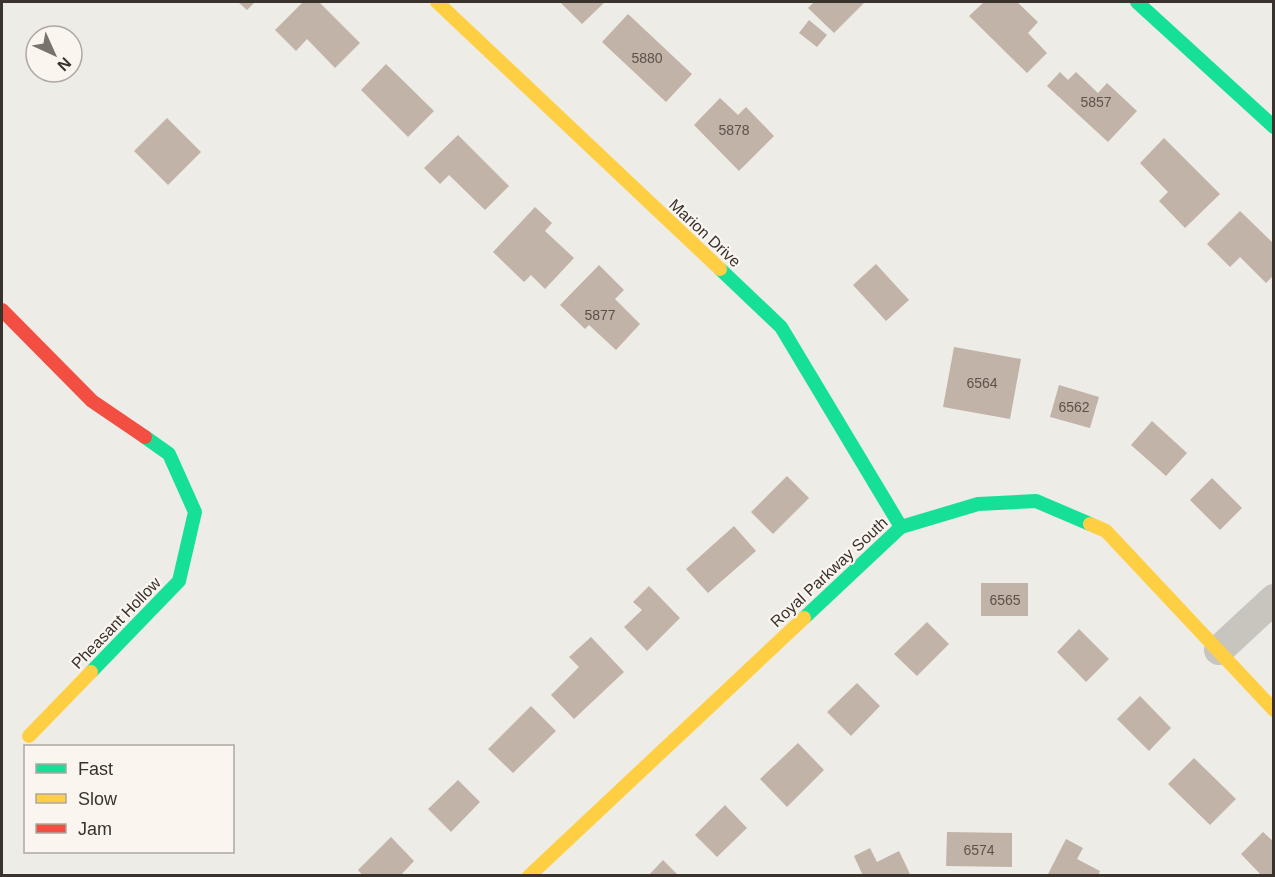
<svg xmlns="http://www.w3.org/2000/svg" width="1275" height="877" font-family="Arial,sans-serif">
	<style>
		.building { fill: #c1b3a8 }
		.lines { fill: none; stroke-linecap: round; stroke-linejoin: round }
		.street { stroke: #c8c4be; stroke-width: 30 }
		.fast { stroke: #16e098; stroke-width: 14 }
		.slow { stroke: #ffcf43; stroke-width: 14 }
		.jam { stroke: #f24e42; stroke-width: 14 }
		.labels { text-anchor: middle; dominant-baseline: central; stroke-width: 4.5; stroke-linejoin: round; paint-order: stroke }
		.number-label { font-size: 14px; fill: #5c524b }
		.street-label { font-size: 16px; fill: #3a322c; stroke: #faf6ef }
	</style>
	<rect width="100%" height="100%" fill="#eeece6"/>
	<path class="building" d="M238,2h17l-8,8z
		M303,2h16l41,41 -25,25 -28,-29 -11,12 -21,-21z
		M560,2h45l-23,22z
		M814,2h51l-31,31 -26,-25z
		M984,2h33l21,20 -10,11 19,20 -20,20 -58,-57z
		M628,14l64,60 -26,28 -64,-60z
		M809,20l18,15 -10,12 -18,-14z
		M386,64l48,47 -26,26 -47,-47z
		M1060,72l8,8 8,-8 22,21 9,-10 30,28 -29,31 -61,-56z
		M720,98l18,17 8,-8 28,29 -35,35 -45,-46z
		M167,118l34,34 -33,33 -34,-34z
		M458,135l51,51 -24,24 -36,-35 -9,9 -16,-16z
		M1164,138l56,56 -35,34 -26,-27 9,-9 -28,-29z
		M535,207l17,16 -7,8 29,27 -29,31 -14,-14 -7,7 -31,-30z
		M1240,211l34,33v31l-8,8 -26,-26 -10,10 -23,-23z
		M876,264l33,36 -23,21 -33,-36z
		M599,265l25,25 -9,9 25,25 -24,26 -27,-25 -4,4 -25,-24z
		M954,347l67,12 -11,60 -67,-12z
		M1059,385l40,12 -9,31 -40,-11z
		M1152,421l35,32 -21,23 -35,-31z
		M787,476l22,22 -36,36 -22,-22z
		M1212,478l30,30 -22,22 -30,-30z
		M734,526l22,25 -48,42 -22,-24z
		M981,583h47v33h-47z
		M649,586l31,32 -33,33 -23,-24 18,-17 -9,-8z
		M927,622l22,22 -32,32 -23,-22z
		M1079,629l30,30 -23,23 -29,-30z
		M591,637l33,35 -50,47 -23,-24 28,-28 -10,-10z
		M857,683l23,23 -29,30 -24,-24z
		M1140,696l31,32 -22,23 -32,-32z
		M531,706l25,25 -43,42 -25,-24z
		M798,743l26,27 -37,37 -27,-28z
		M1194,758l42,41 -26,26 -42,-41z
		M458,780l22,22 -29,30 -23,-23z
		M725,805l22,23 -30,29 -22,-22z
		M947,832l65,1v34l-66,-1z
		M1263,832l11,10v34h-12l-21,-22z
		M391,837l23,24 -14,15h-37l-5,-6z
		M1066,839l17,9 -6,11 23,12 -2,5h-51z
		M870,848l7,14 22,-11 12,25h-48l-9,-20z
		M663,860l16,16h-31z"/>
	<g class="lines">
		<path class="street" d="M1219,650l55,-51"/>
		<path class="fast" d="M1137,2l137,125
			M720,269l61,58 120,200
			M804,618l97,-91 77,-23 58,-3 54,23
			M91,672l88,-91 16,-69 -26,-58 -24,-17"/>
		<path class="slow" d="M437,2l283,267
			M1090,524l16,7 168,179
			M29,736l62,-64
			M529,876l275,-258"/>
		<path class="jam" d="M2,310l90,91 53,36"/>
	</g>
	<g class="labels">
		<g class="number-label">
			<text x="647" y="58">5880</text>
			<text x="1096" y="102">5857</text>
			<text x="734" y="130">5878</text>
			<text x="600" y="315">5877</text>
			<text x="982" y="383">6564</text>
			<text x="1074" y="407">6562</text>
			<text x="1005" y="600">6565</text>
			<text x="979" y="850">6574</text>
		</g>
		<g class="street-label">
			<text transform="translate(705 233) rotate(43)">Marion Drive</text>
			<text transform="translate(829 572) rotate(-43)">Royal Parkway South</text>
			<text transform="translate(116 623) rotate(-46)">Pheasant Hollow</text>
		</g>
	</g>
	<rect width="1275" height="877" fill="none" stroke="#3a322c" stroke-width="6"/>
	<rect x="24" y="745" width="210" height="108" fill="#faf6ef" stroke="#ada8a1" stroke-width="1.5"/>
	<rect x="36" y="764" width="30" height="9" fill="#16e098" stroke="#ada8a1" stroke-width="1.5"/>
	<text x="78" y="775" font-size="18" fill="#3a322c">Fast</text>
	<rect x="36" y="794" width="30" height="9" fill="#ffcf43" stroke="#ada8a1" stroke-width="1.5"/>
	<text x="78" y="805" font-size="18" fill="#3a322c">Slow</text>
	<rect x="36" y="824" width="30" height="9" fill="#f24e42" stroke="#ada8a1" stroke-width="1.5"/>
	<text x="78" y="835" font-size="18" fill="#3a322c">Jam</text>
	<g transform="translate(54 54) rotate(135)"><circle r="28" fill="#faf6ef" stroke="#ada8a1" stroke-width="1.5"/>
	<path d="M0-4.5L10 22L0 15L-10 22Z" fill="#79736d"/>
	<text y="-9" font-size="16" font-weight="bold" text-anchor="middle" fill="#3a322c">N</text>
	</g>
</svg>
